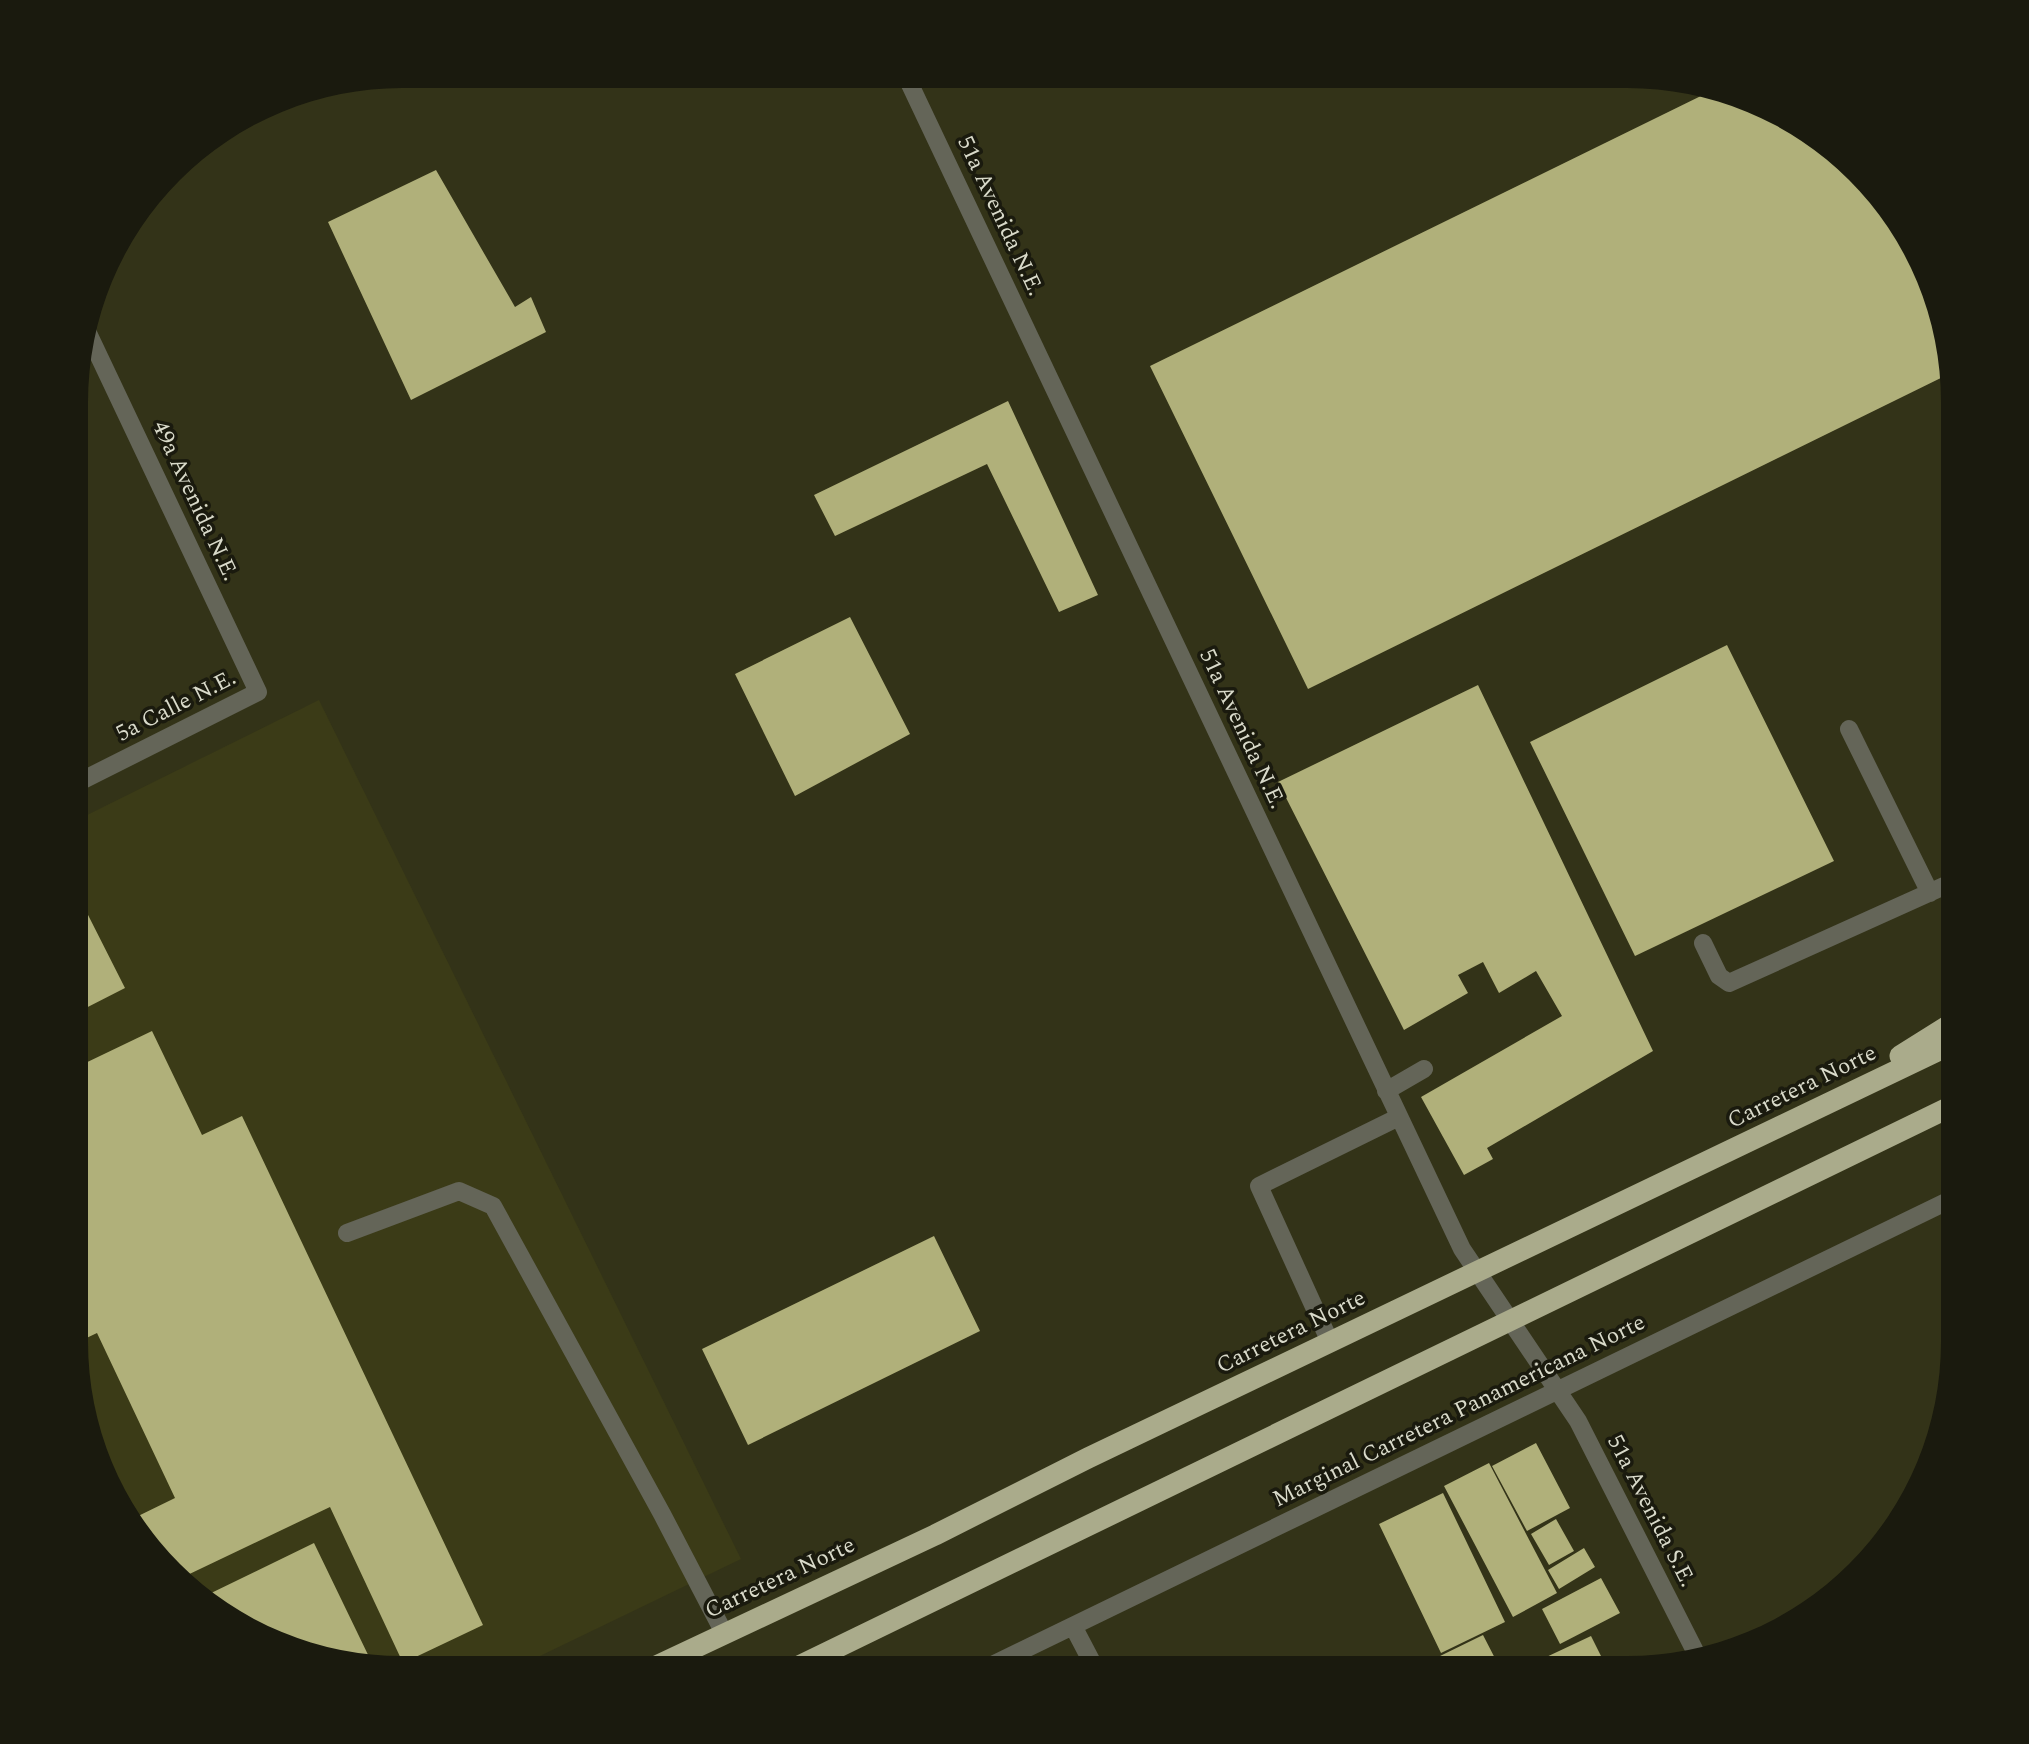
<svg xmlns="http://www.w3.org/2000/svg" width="2029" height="1744" font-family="Spectral,serif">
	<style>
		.built { fill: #3b3b17 }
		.building { fill: #b0b07a }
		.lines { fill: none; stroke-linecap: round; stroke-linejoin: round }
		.minor { stroke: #646558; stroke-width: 18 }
		.highway { stroke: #aaab8b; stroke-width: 21 }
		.labels { text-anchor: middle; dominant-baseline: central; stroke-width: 7; stroke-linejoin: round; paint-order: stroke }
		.street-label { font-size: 23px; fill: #d9daca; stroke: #1a1a0e }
	</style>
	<rect width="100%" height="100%" fill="#333318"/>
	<path class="built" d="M319,700l422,859 -228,110h-112l-125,-25 -106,-71 -61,-86 -33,-123 1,-544z"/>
	<path class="building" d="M1709,92l63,17 87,62 61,86 31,116 -643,316 -158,-323z
		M436,170l79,137 16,-10 15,35 -135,68 -83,-178z
		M1008,401l90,194 -39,17 -72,-148 -152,72 -21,-41z
		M850,617l60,117 -115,62 -60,-122z
		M1727,645l107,216 -199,95 -105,-214z
		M1478,685l175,366 -166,97 6,11 -29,16 -43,-78 141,-81 -26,-45 -37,22 -16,-31 -25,13 10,18 -64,37 -126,-248z
		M85,909l40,79 -47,24 -1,-99z
		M152,1031l50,104 40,-19 241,509 -80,38 -73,-156 -151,72 -9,-6 -38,-54 43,-21 -78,-165 -21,10 1,-276z
		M934,1236l46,95 -232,114 -46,-96z
		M1536,1443l34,65 -43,23 -35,-65z
		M1489,1463l68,130 -44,24 -69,-131z
		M1443,1493l62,129 -64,31 -62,-129z
		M1556,1519l18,32 -25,14 -18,-31z
		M314,1543l58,120 -96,-19 -71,-48z
		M1584,1548l11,19 -36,22 -11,-19z
		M1601,1578l19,35 -60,31 -18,-35z
		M1483,1635l17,33h-57l-5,-11z
		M1591,1636l16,32h-84z"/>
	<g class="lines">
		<path class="minor" d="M906,76l556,1173 116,172 120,236
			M282,101l19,-9
			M1849,729l81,164
			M77,783l181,-91 -171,-361
			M1703,943l16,33 10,7 224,-101
			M1386,1091l38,-22
			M347,1233l112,-42 34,15 169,308 62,119
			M1330,1342l-71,-156 140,-69
			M1073,1626l22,42
			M986,1668l968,-470"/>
		<path class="highway" d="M1900,1056l54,-34
			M650,1669l285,-134 153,-77 866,-415
			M793,1669l1161,-564"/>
	</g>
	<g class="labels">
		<g class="street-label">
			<text transform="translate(1000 216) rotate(65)">51a Avenida N.E.</text>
			<text transform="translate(195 501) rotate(65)">49a Avenida N.E.</text>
			<text transform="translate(176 706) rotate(-27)">5a Calle N.E.</text>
			<text transform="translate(1242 729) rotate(65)">51a Avenida N.E.</text>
			<text transform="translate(1802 1087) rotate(-26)">Carretera Norte</text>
			<text transform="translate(1291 1332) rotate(-26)">Carretera Norte</text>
			<text transform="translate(1459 1411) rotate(-26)">Marginal Carretera Panamericana Norte</text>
			<text transform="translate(1651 1511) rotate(63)">51a Avenida S.E.</text>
			<text transform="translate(780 1578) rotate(-25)">Carretera Norte</text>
		</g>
	</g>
	<path d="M0 0H2029V1744H0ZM402 88H1627A314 314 0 0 1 1941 402V1342A314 314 0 0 1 1627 1656H402A314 314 0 0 1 88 1342V402A314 314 0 0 1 402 88Z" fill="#1a1a0e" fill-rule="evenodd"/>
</svg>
